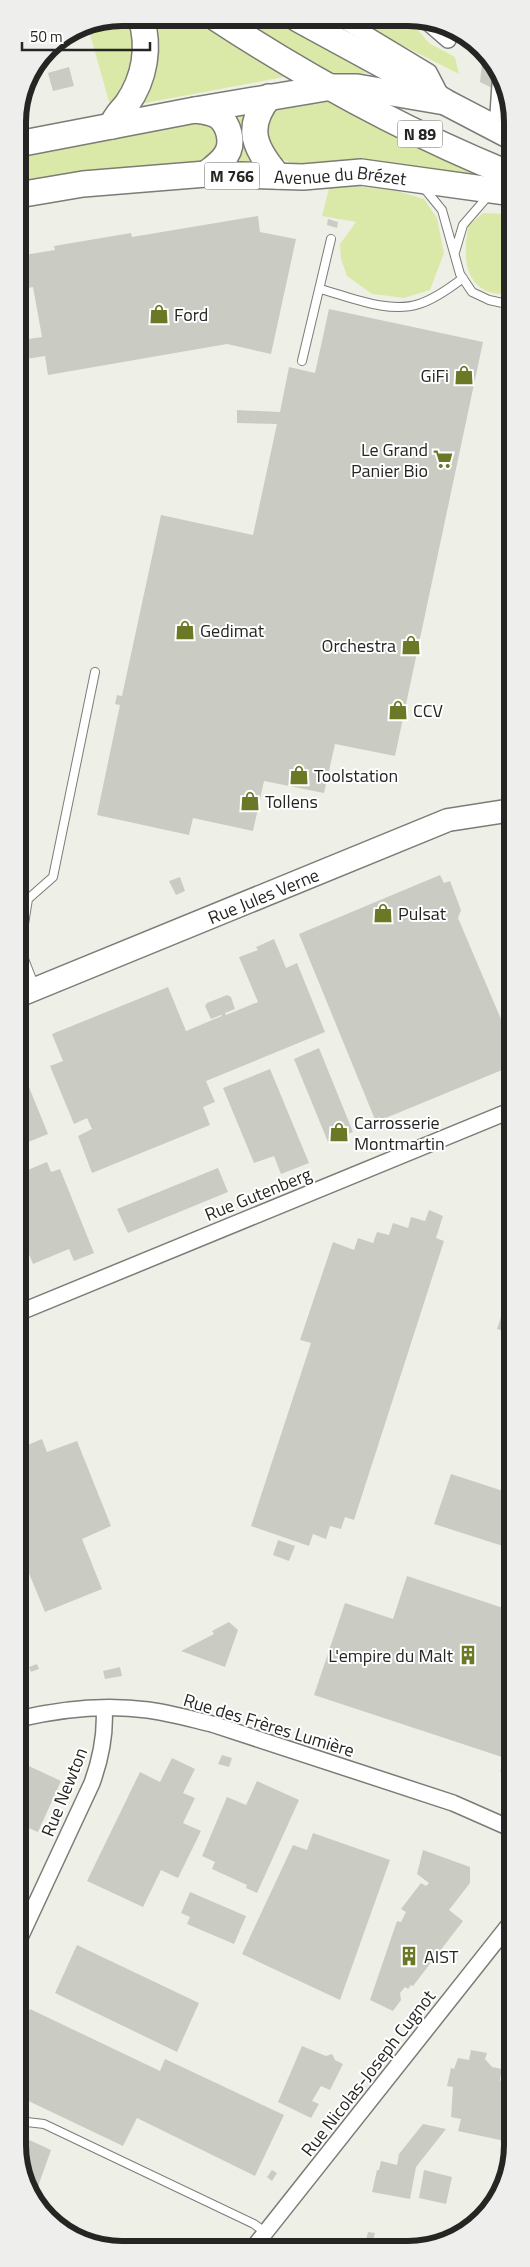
<svg xmlns="http://www.w3.org/2000/svg" width="530" height="2267" font-family="'Titillium Web',sans-serif">
	<style>
		.green { fill: #dbe9a8 }
		.building { fill: #caccc4 }
		.lines { fill: none; stroke-linecap: round; stroke-linejoin: round }
		.lane-casing { stroke: #7a7c75; stroke-width: 10 }
		.street-casing { stroke: #7a7c75; stroke-width: 18 }
		.secondary-casing { stroke: #7a7c75; stroke-width: 25 }
		.primary-casing { stroke: #7a7c75; stroke-width: 28 }
		.lane { stroke: #fff; stroke-width: 8 }
		.street { stroke: #fff; stroke-width: 15 }
		.secondary { stroke: #fff; stroke-width: 22 }
		.primary { stroke: #fff; stroke-width: 25 }
		.labels { text-anchor: middle; dominant-baseline: central; stroke-width: 4; stroke-linejoin: round; paint-order: stroke }
		.shield { fill: #fff; stroke: #666765; stroke-width: 1 }
		.shield-label { font-size: 16px; font-weight: bold; fill: #252623 }
		.street-label { font-size: 18px; fill: #252623; stroke: #fff }
		.poi-label { font-size: 18px; fill: #252623; stroke: #fff; text-anchor: start }
		.rim { fill: none; stroke: #252623; stroke-width: 6 }
	</style>
	<rect width="100%" height="100%" fill="#eef0e8"/>
	<path class="green" d="M122,18h10l7,29 -11,45 -18,13 -23,-81z
		M148,18h48l88,59 -149,28z
		M236,18l41,1 94,54 -39,3z
		M357,19h52l20,24 26,14 4,17 -79,-40z
		M320,97l175,87 -139,-19 -62,-1 -15,-6 -14,-17 4,-25 10,-11z
		M254,108l5,56h-26l-6,-52z
		M201,119l17,9 3,11 -9,22 -194,24v-32z
		M357,186l40,5 27,8 13,19 7,35 -14,37 -26,8 -32,-4 -25,-18 -6,-17 -1,-15 16,-22 -34,-6 7,-28z
		M483,213l29,1 -2,82c-7,-2 -20,-2 -26,-6 -23,-14 -19,-42 -16,-64z"/>
	<path class="building" d="M62,38l2,6 -15,4v-1z
		M465,41l15,8 -15,-3z
		M483,54l4,1 8,18 -1,16 -14,-7z
		M69,67l5,19 -21,5 -5,-18z
		M258,216l2,16 36,7 -25,115 -44,-10 -179,31 -3,-19 -19,3 -4,-19 20,-3 -9,-50 -15,3v-34l37,-6 -1,-4 77,-13 1,4z
		M328,219l10,3 -1,6 -10,-3z
		M329,309l154,33 -88,414 -60,-12 -11,49 -60,-12 -11,50 -60,-13 -4,17 -92,-20 23,-110 -5,-1 2,-9 5,1 39,-181 92,20 24,-111 -40,-1v-13l43,2 9,-45 26,6z
		M511,874l1,4v19l-8,-20z
		M440,875l4,8 6,-2 11,29 -3,8 54,127v21l-136,56 -77,-188z
		M180,877l5,14 -9,4 -7,-14z
		M274,939l12,29 11,-5 28,69 -119,49 9,21 -12,5 7,18 -118,48 -14,-37 14,-7 -5,-11 -13,6 -24,-58 13,-5 -11,-27 116,-47 18,44 36,-15 -1,-1 -10,4 -6,-13 2,-3 20,-8 4,2 4,12 -10,4 1,2 32,-13 -19,-45 19,-7 -2,-3z
		M319,1048l34,84 -25,10 -34,-83z
		M18,1060l30,74 -20,8 -10,-23z
		M270,1069l39,94 -28,11 -7,-18 -20,7 -31,-75z
		M47,1162l4,10 9,-3 34,84 -20,8 -5,-12 -36,15 -15,-36v-54z
		M218,1168l10,24 -100,41 -11,-24z
		M429,1210l14,6 -7,22 8,3 -90,279 -9,-3 -4,12 -11,-3 -4,13 -13,-5 -4,12 -58,-20 60,-183 -11,-3 33,-98 21,8 4,-12 15,5 4,-11 12,3 4,-12 15,5 3,-11 14,4z
		M512,1284v50l-15,-5z
		M42,1439l5,13 30,-11 34,85 -29,13 20,50 -57,23 -27,-65v-98z
		M451,1474l61,20v55l-78,-25z
		M278,1540l17,6 -6,15 -16,-6z
		M407,1576l105,35v165l-12,-4 5,-14 -191,-63 31,-92 48,16z
		M229,1622l9,8 -13,37 -44,-16 33,-17 -2,-3z
		M37,1664l2,5 -8,3 -2,-5z
		M120,1667l2,9 -17,3 -2,-8z
		M222,1755l10,3 -3,9 -11,-3z
		M172,1758l23,11 -12,24 12,5 -12,25 18,8 -23,47 -17,-8 -18,37 -56,-26 53,-109 20,10z
		M18,1761l43,20 -23,51 -12,-5 -8,16z
		M257,1781l42,19 -42,93 -11,-5 1,-3 -35,-16 3,-7 -13,-6 25,-59 19,8z
		M313,1833l77,27 -50,140 -98,-46 51,-109 14,5z
		M423,1850l47,17v16l-21,27 14,11 -50,65 -2,-1 -3,4 -3,-2 -5,6 1,7 -8,11 -23,-11 27,-79 4,1 5,-10 -5,-3 20,-26 5,3 3,-3 -12,-9z
		M190,1892l56,24 -12,28 -47,-20 3,-7 -9,-4z
		M77,1945l122,58 -22,49 -122,-59z
		M30,2009l130,62 5,-12 119,56 -29,61 -118,-58 -14,28 -105,-50v-64z
		M302,2046l24,10 6,-2 3,6 8,4 -13,26 -9,-4 -9,15 7,3 -8,14 -33,-16z
		M471,2050l16,3 -2,6 7,8 10,2 -2,11 10,15 -2,14 4,1v42l-12,-12 -42,-9 3,-12 -10,-2 2,-30 -6,-1 4,-18 3,1 4,-11 11,2z
		M423,2124l23,5 -30,38 -6,32 -38,-7 5,-22h2l2,-9 16,4 2,-11z
		M25,2138l26,12 -16,45 -14,-30z
		M272,2170l5,3 -5,8 -5,-4z
		M424,2170l28,7 -6,27 -27,-6z
		M368,2232l7,1 -2,8 -7,-1z
		M426,2238l18,4 -21,6z
		M377,2241l31,7v1l-33,-1z"/>
	<g class="lines">
		<defs>
			<path id="lane" d="M424,188l18,22 18,64 12,18 17,8 23,5
				M455,252l8,-27 26,-30
				M320,289c31,8 68,25 99,15 16,-5 31,-16 44,-26
				M302,361l29,-122
				M512,727l-6,27 2,33 4,13
				M35,987l-15,-38 8,-50 25,-22 42,-205
				M18,2121l26,3 210,100 11,8"/>
			<path id="street" d="M341,19l88,53 14,27
				M425,20l23,20
				M497,129l3,-45
				M18,1313l494,-203
				M18,1719c42,-10 87,-15 130,-9 22,3 43,9 64,14l241,79 59,26
				M18,1942l74,-159c9,-25 14,-48 12,-75
				M253,2248l259,-327"/>
			<g id="secondary">
				<path id="s1" d="M18,996l430,-176 64,-10"/>
			</g>
			<g id="primary">
				<path d="M216,18c93,61 192,115 296,157"/>
				<path d="M298,19l101,55 46,28 67,35"/>
				<path d="M269,97c-25,31 -14,52 9,79"/>
				<path d="M195,110c7,1 17,2 23,6 11,8 16,27 8,39 -5,8 -13,13 -20,19"/>
				<path d="M112,126c3,-10 9,-14 15,-22 18,-26 23,-57 14,-86"/>
				<path d="M18,144l177,-34 137,-23h25l88,15"/>
				<path id="s2" d="M18,195l65,-11 123,-10 97,3 58,-5 151,21"/>
			</g>
		</defs>
		<use href="#lane" class="lane-casing"/>
		<use href="#street" class="street-casing"/>
		<use href="#secondary" class="secondary-casing"/>
		<use href="#primary" class="primary-casing"/>
		<use href="#lane" class="lane"/>
		<use href="#street" class="street"/>
		<use href="#secondary" class="secondary"/>
		<use href="#primary" class="primary"/>
	</g>
	<defs>
		<symbol id="shop-bare" viewBox="-9 -9 18 18"><path d="M-5-2.5h2.3a2.7 3.5 0 0 1 5.4 0H5L5.5 6h-11ZM-1.5-2.5h3a1.5 2.3 0 0 0-3 0Z" fill="#6b7926" stroke="#fff" stroke-width="2.5" paint-order="stroke"/></symbol>
		<symbol id="supermarket-bare" viewBox="-9 -9 18 18"><path d="M-6-5.5h2.5l.6 2H6L4.5 2H-2.5L-4.4-4H-6ZM-1.5 3.2a1.3 1.3 0 1 0 .1 0ZM3 3.2a1.3 1.3 0 1 0 .1 0Z" fill="#6b7926" stroke="#fff" stroke-width="2.5" paint-order="stroke"/></symbol>
		<symbol id="building-bare" viewBox="-9 -9 18 18"><path d="M-4-6H4V6H1V3H-1V6H-4ZM-2.5-4.3h1.7v1.8h-1.7ZM.8-4.3h1.7v1.8H.8ZM-2.5-1h1.7V.8h-1.7ZM.8-1h1.7V.8H.8Z" fill="#6b7926" stroke="#fff" stroke-width="2.5" paint-order="stroke"/></symbol>
	</defs>
	<g fill-rule="evenodd">
		<use href="#shop-bare" x="145" y="300" width="28" height="28"/>
		<use href="#shop-bare" x="450" y="361" width="28" height="28"/>
		<use href="#supermarket-bare" x="429" y="445" width="28" height="28"/>
		<use href="#shop-bare" x="171" y="616" width="28" height="28"/>
		<use href="#shop-bare" x="397" y="631" width="28" height="28"/>
		<use href="#shop-bare" x="384" y="696" width="28" height="28"/>
		<use href="#shop-bare" x="285" y="761" width="28" height="28"/>
		<use href="#shop-bare" x="236" y="787" width="28" height="28"/>
		<use href="#shop-bare" x="369" y="899" width="28" height="28"/>
		<use href="#shop-bare" x="325" y="1118" width="28" height="28"/>
		<use href="#building-bare" x="454" y="1641" width="28" height="28"/>
		<use href="#building-bare" x="395" y="1942" width="28" height="28"/>
	</g>
	<g class="labels">
		<g class="shield">
			<rect x="397.5" y="120.5" width="45" height="27" rx="4"/>
			<rect x="204.5" y="162.5" width="55" height="27" rx="4"/>
		</g>
		<g class="shield-label">
			<text x="420" y="134">N 89</text>
			<text x="232" y="176">M 766</text>
		</g>
		<g class="street-label">
			<text stroke="none"><textPath href="#s2" startOffset="324">Avenue du Brézet</textPath></text>
			<text stroke="none"><textPath href="#s1" startOffset="265">Rue Jules Verne</textPath></text>
			<text transform="translate(258 1194) rotate(-22)">Rue Gutenberg</text>
			<text transform="translate(269 1725) rotate(17)">Rue des Frères Lumière</text>
			<text transform="translate(64 1792) rotate(-68)">Rue Newton</text>
			<text transform="translate(368 2073) rotate(-52)">Rue Nicolas-Joseph Cugnot</text>
		</g>
		<g class="poi-label">
			<text x="174" y="314">Ford</text>
			<text x="449" y="375" text-anchor="end">GiFi</text>
			<text x="428" y="449" text-anchor="end">Le Grand<tspan x="428" dy="21">Panier Bio</tspan></text>
			<text x="200" y="630">Gedimat</text>
			<text x="396" y="645" text-anchor="end">Orchestra</text>
			<text x="413" y="710">CCV</text>
			<text x="314" y="775">Toolstation</text>
			<text x="265" y="801">Tollens</text>
			<text x="398" y="913">Pulsat</text>
			<text x="354" y="1122">Carrosserie<tspan x="354" dy="21">Montmartin</tspan></text>
			<text x="453" y="1655" text-anchor="end">L'empire du Malt</text>
			<text x="424" y="1956">AIST</text>
		</g>
	</g>
	<path d="M0 0H530V2267H0ZM122 26H408A96 96 0 0 1 504 122V2145A96 96 0 0 1 408 2241H122A96 96 0 0 1 26 2145V122A96 96 0 0 1 122 26Z" fill="#eeeeed" fill-rule="evenodd"/>
	<path class="rim" d="M122 26H408A96 96 0 0 1 504 122V2145A96 96 0 0 1 408 2241H122A96 96 0 0 1 26 2145V122A96 96 0 0 1 122 26Z"/>
	<path d="M22 42v8h128v-8" fill="none" stroke="#252623" stroke-width="2.5"/>
	<text x="30" y="42" font-size="15" fill="#252623" stroke="#ffffff" stroke-width="4" paint-order="stroke">50 m</text>
</svg>
